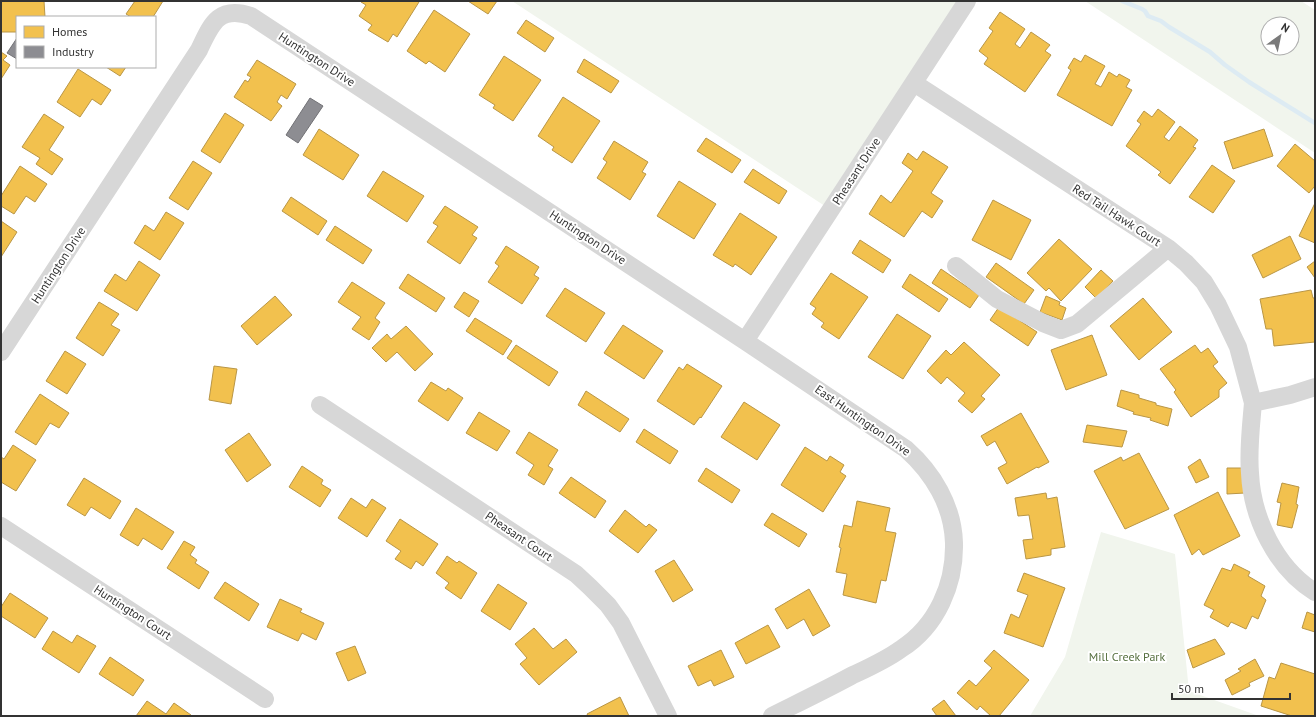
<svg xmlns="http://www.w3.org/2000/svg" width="1316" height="717" font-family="'PT Sans',sans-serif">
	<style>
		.green { fill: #f1f5ed; fill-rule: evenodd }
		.homes { fill: #f2c14e; stroke: #b99646 }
		.industry { fill: #8d8d92; stroke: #727276 }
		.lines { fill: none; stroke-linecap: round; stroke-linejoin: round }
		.stream { stroke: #ddebf3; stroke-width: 4.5 }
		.minor { stroke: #d7d7d7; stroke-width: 18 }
		.labels { text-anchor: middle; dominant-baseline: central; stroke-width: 4; stroke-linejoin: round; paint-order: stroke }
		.street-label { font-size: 12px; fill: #333; stroke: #fff }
		.park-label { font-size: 12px; fill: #56703f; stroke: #fff }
	</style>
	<rect width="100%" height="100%" fill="#fff"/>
	<path class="green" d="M512,1h455l-136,209z
		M1085,1h143l2,1 1,-1h70l14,9v143zM1268,24h24v24h-24z
		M1101,532l74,22 14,137 70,25h-229l35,-59z"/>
	<path class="homes" d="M1,1h43l1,16h-28v15h-16z
		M135,1h28l-10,16h-22l-5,-3z
		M361,1h56l2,1 -22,35 -4,-3 -5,8 -20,-12 4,-5 -13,-9 7,-11 -5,-3z
		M468,1h29l-9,13z
		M434,10l36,24 -25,38 -16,-11 -3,3 -19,-13z
		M1000,12l25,17 -10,15 5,4 11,-16 19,13 -5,6 6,4 -26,37 -41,-28 4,-6 -9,-7 14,-20 -4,-3z
		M526,20l28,18 -9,14 -28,-19z
		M1,52l6,4 -4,4 7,5 -9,14z
		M1085,55l20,11 -10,18 6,3 8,-15 8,5 2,-3 11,6 -4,7 6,3 -20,36 -55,-31 14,-25 -3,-2 6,-10 7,4z
		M504,56l37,24 -28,41 -20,-13 2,-3 -16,-10z
		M584,59l35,22 -8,12 -34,-21z
		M257,60l39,24 -9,15 -6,-4 -4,7 5,4 -11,15 -37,-24 11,-17 3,2 3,-5 -4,-2z
		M106,67h20l-6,9z
		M78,69l33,21 -10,15 -9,-6 -12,18 -23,-15z
		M563,97l37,24 -28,42 -20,-13 2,-3 -16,-11z
		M1158,109l17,13 -11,15 5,4 11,-15 18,14 -5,7 3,1 -26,36 -12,-9 3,-3 -35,-26 15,-22 -4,-3 7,-10 8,6z
		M225,113l19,12 -24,38 -19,-12z
		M44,114l20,13 -15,23 14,9 -11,16 -16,-11 4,-6 -18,-11z
		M319,129l40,26 -16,25 -40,-25z
		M1264,129l9,27 -40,13 -9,-27z
		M706,138l35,22 -9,13 -35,-22z
		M614,141l34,21 -6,10 4,2 -16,26 -33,-22 10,-16 -4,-3z
		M1295,144l20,17v25l-6,7 -32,-27z
		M923,151l25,16 -17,26 12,8 -11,17 -10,-7 -18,26 -35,-23 12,-19 10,8 22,-32 -11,-8 6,-10 9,7z
		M193,161l19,12 -24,37 -19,-12z
		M1212,165l23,16 -22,32 -24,-16z
		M20,166l27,18 -12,18 -9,-6 -12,18 -13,-8v-10z
		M753,169l34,22 -8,13 -35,-22z
		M383,171l41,25 -17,26 -40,-26z
		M679,181l37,23 -22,35 -37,-23z
		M291,197l36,24 -9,14 -36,-24z
		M993,200l38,20 -20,40 -39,-20z
		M1315,203v40l-16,-7z
		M445,206l33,21 -6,8 5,3 -17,26 -33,-22 11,-16 -5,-3z
		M166,212l18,11 -24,37 -26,-17 11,-18 9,6z
		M740,213l37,24 -26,38 -16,-11 -2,3 -20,-12z
		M1,221l16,11 -16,25z
		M335,226l37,24 -9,14 -37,-24z
		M1290,236l11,23 -38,19 -11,-23z
		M1059,239l33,30 -31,32 -12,-13 -3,3 -19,-18z
		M860,240l31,20 -8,13 -31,-20z
		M506,246l33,21 -5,8 5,3 -17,26 -34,-22 11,-16 -4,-3z
		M139,261l21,14 -23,36 -33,-20 11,-17 11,7z
		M1315,261v17l-8,-11z
		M996,263l38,27 -10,14 -38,-27z
		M941,269l38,26 -9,13 -38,-25z
		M1101,270l12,11 -16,18 -12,-12z
		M831,273l37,24 -29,42 -18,-12 3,-4 -12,-9 4,-6 -6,-4z
		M408,274l37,24 -9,14 -37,-24z
		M910,274l38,25 -9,13 -37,-25z
		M352,282l33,21 -10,15 5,4 -11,18 -17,-11 9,-12 -23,-15z
		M565,288l40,25 -19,29 -40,-26z
		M1311,290l2,8h2v44l-41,4 -2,-17h-6l-6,-30z
		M464,292l15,9 -10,16 -15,-10z
		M275,296l17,19 -35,30 -16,-19z
		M1046,296l14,6 -1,3 7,3 -4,12 -22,-8z
		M1143,298l29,34 -33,28 -29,-34z
		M99,302l20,12 -8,11 9,5 -17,26 -27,-18z
		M999,307l38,25 -9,14 -38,-26z
		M897,314l34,22 -28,43 -35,-22z
		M475,318l37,23 -9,14 -37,-24z
		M623,325l40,26 -19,28 -40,-26z
		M406,326l27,28 -18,17 -18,-19 -11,10 -14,-14 15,-14 4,5z
		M1092,335l15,40 -41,15 -15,-40z
		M964,342l36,33 -19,21 4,3 -13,14 -14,-12 7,-8 -18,-16 -6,7 -14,-13 19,-21 5,5z
		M516,345l42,27 -9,14 -42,-28z
		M1195,345l6,8 7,-5 10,14 -5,4 14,17 -8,7v7l-28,20 -17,-25 2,-2 -16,-21z
		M65,351l21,13 -19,30 -21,-13z
		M687,364l35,22 -21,32 -1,-1 -6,8 -37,-24 22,-34 4,3z
		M214,366l23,3 -6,35 -22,-4z
		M431,382l15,9 2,-3 15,10 -15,23 -30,-20z
		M1121,390l18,5v3l17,5v2l16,4 -4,17 -18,-6 1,-2 -18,-4 1,-2 -17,-6z
		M586,391l43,28 -9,13 -42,-27z
		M40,394l29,19 -10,15 -9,-5 -14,22 -21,-13z
		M744,402l36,23 -23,35 -36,-23z
		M479,412l31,19 -13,20 -31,-18z
		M1021,413l28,49 -11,6 -1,-1 -30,17 -9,-16 9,-5 -12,-22 -8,5 -6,-10z
		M1087,425l40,6 -5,16 -39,-5z
		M644,429l34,22 -8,13 -34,-22z
		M529,432l29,18 -10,16 5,3 -9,16 -16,-10 6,-10 -18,-12z
		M249,433l22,32 -24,17 -22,-32z
		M13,445l23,15 -20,31 -15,-9v-25l3,2z
		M805,447l22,14 3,-5 14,9 -4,7 6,4 -23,36 -42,-27z
		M1139,453l30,56 -44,20 -31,-58 27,-14 2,4z
		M1200,459l9,18 -13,6 -8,-16z
		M302,466l21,14 -2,4 10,6 -11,17 -31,-20z
		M706,468l34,22 -8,13 -34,-22z
		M1227,468h15l3,25 -18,1z
		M571,477l35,24 -11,17 -36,-25z
		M84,478l37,23 -11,18 -19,-12 -6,9 -18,-11z
		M1282,483l17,4 -3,17 2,1 -6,23 -15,-3 4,-22 -4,-1z
		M1218,492l22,44 -37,19 -4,-6 -7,6 -18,-40z
		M1046,493l1,6 10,-2 8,50 -14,2v6l-25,4 -3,-19 10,-1 -4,-24 -11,1 -3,-18z
		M351,498l15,10 6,-9 14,9 -19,29 -29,-19z
		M857,501l33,7 -5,23 11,2 -10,48 -5,-1 -5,23 -33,-8 4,-21 -11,-2 5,-24 -2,-1 5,-22 8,2z
		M136,508l38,24 -12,18 -19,-12 -5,8 -18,-11z
		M625,510l21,17 3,-3 8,6 -19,23 -29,-22z
		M772,513l35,21 -8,13 -35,-22z
		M400,519l38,25 -15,22 -7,-5 -5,8 -16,-10 6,-8 -15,-10z
		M184,541l11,6 -5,8 7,5 -2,3 14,9 -10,17 -32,-21z
		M447,556l10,7 2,-2 18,12 -16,26 -16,-11 4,-5 -13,-10z
		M674,560l19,30 -20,12 -18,-31z
		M1234,564l16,8 -2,4 17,10 -4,10 5,4 -8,19 -6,-3 -6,13 -15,-7 -3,5 -18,-10 4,-7 -10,-5 18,-37 9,3z
		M1024,573l41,15 -22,59 -39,-14 7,-19 8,4 9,-23 -11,-4z
		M225,582l34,22 -10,17 -35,-23z
		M498,584l29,19 -17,27 -29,-19z
		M809,589l21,37 -17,10 -9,-17 -17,10 -12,-20z
		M10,593l38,25 -13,20 -34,-22v-9z
		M280,599l22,10 -2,3 24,11 -8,17 -14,-7 -4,8 -31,-14z
		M1307,612l8,3v17l-13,-4z
		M768,625l12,22 -34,17 -11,-21z
		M534,628l19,21 13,-10 11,13 -38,33 -19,-21 7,-6 -12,-14z
		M53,631l19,12 5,-8 19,11 -17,27 -37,-24z
		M1215,639l10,15 -32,14 -6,-18z
		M355,646l11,27 -18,8 -12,-28z
		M721,650l13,27 -20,9 -3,-6 -13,6 -10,-20z
		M994,650l35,30 -30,36h-8l-11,-10 -3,4 -20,-17 12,-13 7,6 16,-18 -8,-7z
		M110,657l34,23 -11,16 -34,-22z
		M1255,659l9,17 -15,7 1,3 -18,9 -7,-15 16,-9 -3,-2z
		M1281,663l34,11v42h-23l-31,-10 8,-29 6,2z
		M620,697l9,19h-41l-1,-2z
		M944,700l12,16h-19l-5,-7z
		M147,701l19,13 8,-11 17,12 -1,1h-54z"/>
	<path class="industry" d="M17,38v21l-10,-6z
		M310,98l13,8 -25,37 -12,-8z"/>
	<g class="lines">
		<path class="stream" d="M1122,1l20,8 3,2 3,5 13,5 8,6 41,25 15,13 24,17 66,41"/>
		<path class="minor" d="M914,83l254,165 18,15 18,19 14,23 20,42 15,56
			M956,266l41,33 46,24 18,7 16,-6 91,-76
			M745,341l222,-340
			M1,352l198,-302c12,-25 19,-45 52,-34l494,325 161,108c27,24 47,57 48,94 1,41 -17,83 -53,106 -15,11 -33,19 -50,27 -26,14 -53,27 -79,40
			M1315,387l-25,8 -37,8c-2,23 -5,47 -3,70 2,45 26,95 65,119
			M320,405l221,146 35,23 14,13 18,18 13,18 47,93
			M1,526l264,173"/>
	</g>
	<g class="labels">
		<g class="street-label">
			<text transform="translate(317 59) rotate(33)">Huntington Drive</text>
			<text transform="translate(856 171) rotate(-57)">Pheasant Drive</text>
			<text transform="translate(1117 215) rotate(33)">Red Tail Hawk Court</text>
			<text transform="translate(588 237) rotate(33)">Huntington Drive</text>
			<text transform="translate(58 265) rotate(-57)">Huntington Drive</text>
			<text transform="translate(863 420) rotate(35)">East Huntington Drive</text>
			<text transform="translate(519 536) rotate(34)">Pheasant Court</text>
			<text transform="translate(133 612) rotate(33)">Huntington Court</text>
		</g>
		<g class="park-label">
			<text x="1127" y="656">Mill Creek Park</text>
		</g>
	</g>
	<rect width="1316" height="717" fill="none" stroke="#333333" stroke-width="4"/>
	<rect x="16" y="16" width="140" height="52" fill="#ffffff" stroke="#adadad"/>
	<rect x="24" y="26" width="20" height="12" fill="#f2c14e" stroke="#adadad"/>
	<text x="52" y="36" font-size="12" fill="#333333">Homes</text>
	<rect x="24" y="46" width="20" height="12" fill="#8d8d92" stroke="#adadad"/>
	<text x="52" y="56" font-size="12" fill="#333333">Industry</text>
	<g transform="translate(1280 36) rotate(33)"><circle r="19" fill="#ffffff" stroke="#adadad"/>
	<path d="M0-3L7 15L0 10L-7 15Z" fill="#7a7a7a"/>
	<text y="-6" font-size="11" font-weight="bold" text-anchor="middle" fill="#333333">N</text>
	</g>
	<path d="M1172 693v6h118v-6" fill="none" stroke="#333333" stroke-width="2"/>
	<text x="1178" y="693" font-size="12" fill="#333333" stroke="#ffffff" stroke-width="3" paint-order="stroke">50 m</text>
</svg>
